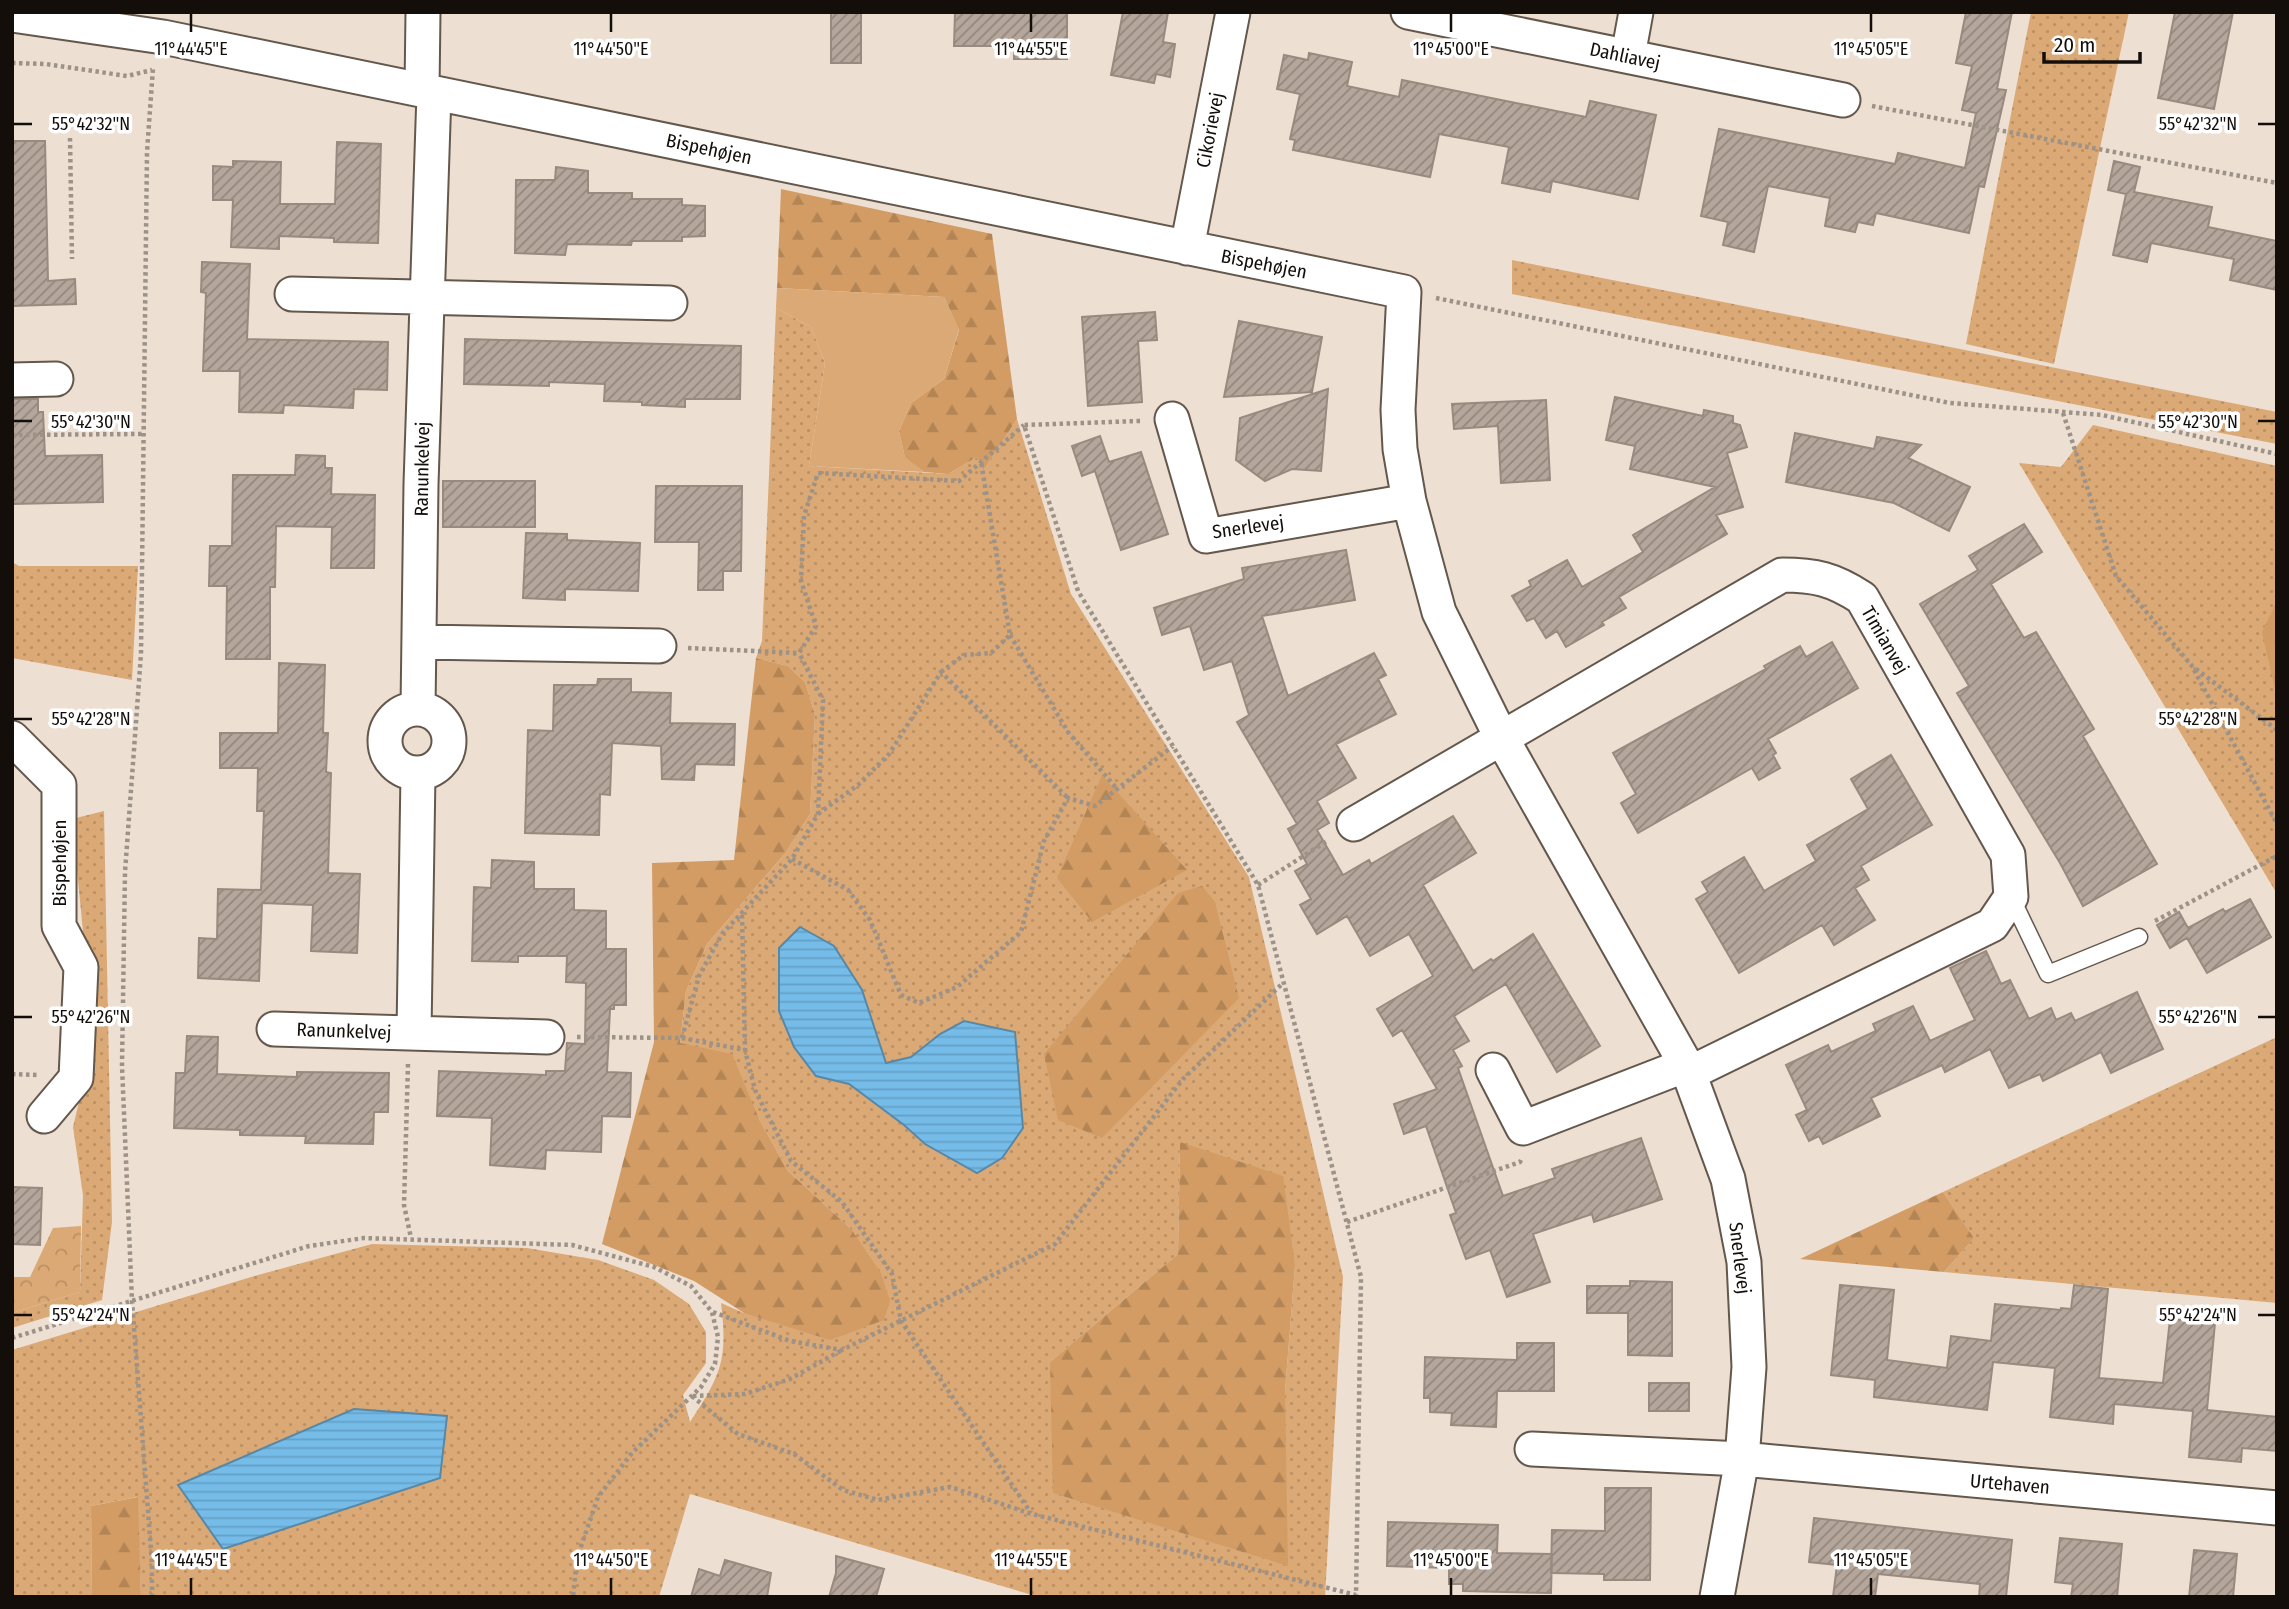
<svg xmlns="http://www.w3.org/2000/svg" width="2289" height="1609" font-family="'Fira Sans Condensed',sans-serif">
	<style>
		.grass { fill: url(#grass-dots); fill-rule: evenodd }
		.forest { fill: url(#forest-firs) }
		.park { fill: url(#park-crowns) }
		.pitch { fill: #dba975 }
		.water { fill: url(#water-rules); stroke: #5888a6; stroke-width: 2 }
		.building { fill: url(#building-hatch); stroke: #998a7f; stroke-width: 2 }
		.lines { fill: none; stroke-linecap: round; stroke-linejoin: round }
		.lane-casing { stroke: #64584d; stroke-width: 19 }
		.street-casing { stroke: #64584d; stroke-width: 37 }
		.path { stroke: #9d9288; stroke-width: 4.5; stroke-dasharray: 3.5 3.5; stroke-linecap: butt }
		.lane { stroke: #fff; stroke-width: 16 }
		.street { stroke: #fff; stroke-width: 33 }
		.ticks { fill: none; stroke: #130e0a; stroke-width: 2.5 }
		.labels { text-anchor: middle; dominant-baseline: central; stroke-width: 7; stroke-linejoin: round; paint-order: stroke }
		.street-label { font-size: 19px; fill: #130e0a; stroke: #fff }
		.ticks-label { font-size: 18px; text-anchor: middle; fill: #130e0a; stroke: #fff; stroke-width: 7; stroke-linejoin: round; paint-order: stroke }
	</style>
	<defs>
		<pattern id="grass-dots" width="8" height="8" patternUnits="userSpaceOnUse" patternTransform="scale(1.75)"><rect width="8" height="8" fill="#dba975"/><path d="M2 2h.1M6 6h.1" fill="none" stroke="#bb9064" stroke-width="1.8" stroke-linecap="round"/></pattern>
		<pattern id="forest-firs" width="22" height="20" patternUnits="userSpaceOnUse" patternTransform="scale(1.75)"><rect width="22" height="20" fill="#d29c64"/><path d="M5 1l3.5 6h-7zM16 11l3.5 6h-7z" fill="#b38555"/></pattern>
		<pattern id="park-crowns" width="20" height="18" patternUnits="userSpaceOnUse" patternTransform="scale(1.75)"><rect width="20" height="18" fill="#dba975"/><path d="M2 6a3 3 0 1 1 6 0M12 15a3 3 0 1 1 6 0" fill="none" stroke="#bb9064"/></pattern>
		<pattern id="water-rules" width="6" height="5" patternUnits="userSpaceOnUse" patternTransform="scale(1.75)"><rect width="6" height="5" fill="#75bce9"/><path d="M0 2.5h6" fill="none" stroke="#64a0c6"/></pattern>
		<pattern id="building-hatch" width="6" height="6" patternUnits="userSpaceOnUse" patternTransform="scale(1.75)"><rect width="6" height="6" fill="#b5a69b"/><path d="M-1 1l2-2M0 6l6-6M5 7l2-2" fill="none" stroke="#92867d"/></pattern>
	</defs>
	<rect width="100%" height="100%" fill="#eddfd2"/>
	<path class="grass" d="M2031,12h98l-75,352 -88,-20z
		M1512,260l765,152v32l-765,-150z
		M776,308l35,19 14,36 -16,103 139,8 29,-17 6,14 34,-52 54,175 178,283 94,400 -18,320h-286l-349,-103 -31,103h-518l-4,-100 -46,9 1,91h-80v-247l246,-75 114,-31 155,4 71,12 56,20 35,24 17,28v31l-23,32 7,27c31,-47 38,-62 31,-119l23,10 107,-84 -63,-58 -29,-52 -79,-75 6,-53 21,-47 79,-92 24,-38 5,-99 -10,-33 -17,-16 -32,-8 6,-17zM1180,1143l115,123 -10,125 -235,-29 128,-108z
		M2093,425l184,41v428l-258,-431 42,4z
		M12,562l7,4h119l-6,114 -120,-22z
		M104,811l8,411 -10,78 -90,28v-15l68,-21 3,-97 -10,-68 11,-46 2,-119 -14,-143z
		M2277,1037v266l-333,-31 30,-34 -31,-46z"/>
	<path class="forest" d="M781,189l211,45 25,185 -34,52 -6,-14 -29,17 -24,-2 -19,-14 -6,-27 12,-28 33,-24 15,-49 -15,-33 -167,-9z
		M2277,601v97l-15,-66z
		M756,658l32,8 17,16 10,33 -5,99 -24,38 -79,92 -21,47 -6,52 52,11 27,65 29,52 63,58 30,44 9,28 -6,19 -54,20 -86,-27 -50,-32 -92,-37 52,-202 -2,-179 82,-3z
		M1102,775l85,95 -95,52 -35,-44z
		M1202,886l13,16 24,96 -137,140 -44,-18 -14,-66 134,-161z
		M1180,1142l103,34 12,90 -10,125 3,175 -235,-73 -3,-131 128,-108z
		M1943,1192l31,46 -30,34 -144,-13z
		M138,1497l3,100h-49l-1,-91z"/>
	<path class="park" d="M81,1226l-1,66 -68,21v-36h18l23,-49z"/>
	<path class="pitch" d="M777,288l167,9 15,32 -15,50 -33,24 -12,28 6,26 19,15 -115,-6 16,-103 -14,-36 -35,-19z"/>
	<path class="water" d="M800,927l34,19 28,44 24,73 25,-6 29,-23 24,-13 51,11 8,96 -21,30 -25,15 -52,-29 -21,-19 -55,-41 -33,-8 -22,-29 -15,-36v-63z
		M354,1409l93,7 -7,62 -217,71 -45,-64z"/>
	<path class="building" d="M831,12h30v51h-30z
		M955,12h112v47h-53v-13h-60z
		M1123,12h45l-5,30 12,2 -5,33 -14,-3 -2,9 -43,-8z
		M1966,12h46l-15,77 9,1 -22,97 -5,-1 -10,47 -93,-20 -3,12 -15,-3 -3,10 -30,-6 5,-28 -62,-12 -14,66 -31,-7 5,-23 -27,-6 18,-87 176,35 3,-11 67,15 11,-55 -14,-3 10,-44 -16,-3z
		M2175,12h58l-19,97 -56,-11z
		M1309,53l43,9 -5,24 52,11 3,-17 184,37 4,-16 66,14 -18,84 -86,-18 -2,11 -48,-9 7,-36 -70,-13 -9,43 -137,-27 2,-10 -5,-1 10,-45 -23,-5 7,-34 24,5z
		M12,141h33l3,140 27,-2 1,25 -64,2z
		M337,142l44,2 -3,99 -44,-1v-4l-55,-2v13l-48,-2 2,-47h-20v-34l20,1v-6l48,1 -1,42h55z
		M2114,161l26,6 -6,25 78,15 -4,20 69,14v49l-47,-10 4,-21 -83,-16 -4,19 -34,-7 13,-61 -18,-4z
		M556,167l32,4v22h44v6h50v6l23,1v30l-23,1v4h-50l-1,4 -64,-1 -2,11 -50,-2 1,-73h39z
		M202,262l48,2 -3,75 141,3 -1,48 -33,-1 -1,19 -69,-3 -1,8 -44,-1 1,-41h-37l3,-78 -5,-1z
		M1155,312l2,28 -19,1 4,61 -54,4 -6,-89z
		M1239,321l83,16 -10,55 -88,5z
		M465,339l276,7 -1,53h-55v8l-43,-2v-3l-38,-1 1,-17 -56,-2v4l-85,-2z
		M1328,389l-7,82 -29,-2 -27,12 -29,-21 4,-42z
		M1615,397l88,19 1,-6 29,6v7l7,2 7,22 -20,6 16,54 -27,8 11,19 -108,63 7,11 -24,14 2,3 -38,22 -9,-16 -11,7 -12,-20 -7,3 -15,-25 19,-10 -2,-5 38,-21 15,27 61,-35 -10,-17 82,-48 -85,-18 5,-23 -29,-6z
		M12,399h26v13h5l2,44 57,-1 1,47 -91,2z
		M1546,400l4,80 -49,3 -3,-57 -44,3 -2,-25z
		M1795,433l79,16 3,-12 44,8 -13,13 62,29 -21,44 -55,-28 -108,-21z
		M1100,436l9,26 32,-10 27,82 -47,16 -26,-79 -13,5 -10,-30z
		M296,455l29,1v12h7l-1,26 44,1 -1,73h-43l1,-41 -56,-1 -1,61h-5v72h-44l1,-73h-18l1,-40h22l1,-71h62z
		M443,481h92v46h-92z
		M656,486h86l-1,85h-18v19h-25l1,-48h-44z
		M2024,524l18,28 -51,32 33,54 12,-6 58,97 -11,7 74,128 -74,42 -23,-43 -103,-170 12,-7 -49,-82 58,-34 -9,-14z
		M526,533l41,1v6l73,3 -2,48 -73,-2v11l-42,-2z
		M1346,550l9,50 -93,16 26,80 86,-43 12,22 -8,4 18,35 -60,30 20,34 -39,23 12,22 -12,7 26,45 26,-15 2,4 82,-48 23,37 -53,32 50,86 18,-12 2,2 40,-27 67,112 -43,26 -51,-88 -52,32 15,25 -16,9 9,16 -4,2 45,128 52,-18 -3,-9 89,-31 21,61 -68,23 -2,-8 -59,20 17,48 -43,15 -17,-47 -24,9 -16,-44 6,-2 -30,-87 -22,8 -10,-30 43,-15 -35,-59 -9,6 -16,-27 56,-33 -24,-42 -39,22 -23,-40 -30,18 -17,-29 11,-6 -16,-28 12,-7 -19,-35 9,-5 -60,-102 12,-7 -17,-54 -28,9 -14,-44 -28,9 -8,-27 90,-29 -2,-11z
		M1832,642l26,46 -90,51 8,14 -3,2 7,13 -21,12 -7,-12 -114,65 -17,-30 15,-9 -23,-41 153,-84 -2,-3 36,-20 6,11z
		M279,663l46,2 -2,68h5l-2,39 5,1 -3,100 32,1 -3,79 -46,-2 2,-46 -51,-2 -3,78 -61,-3 1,-40 18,1 1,-50 43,1 3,-79h-7l1,-43h-38v-35h58z
		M598,679h33v13l40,1 -1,30 65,1 -1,41 -39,-1 -1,16 -32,-1 -1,-33 -49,-3 -2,52 -10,-1 -1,41 -74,-2 3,-103 25,1 1,-46h43z
		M1891,755l41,70 -71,41 8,14 -14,8 20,32 -41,25 -12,-20 -83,48 -43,-74 12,-7 -6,-10 42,-25 20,34 52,-30 -9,-16 61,-36 -17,-30z
		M492,860l42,2v27h40v21l32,1v38h20v56h-12v4h-4l-3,63 24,1 -1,44 -28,-1 -1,36 -55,-2 -1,19 -55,-4 2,-47 -55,-2 2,-45 107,4v-4h19l2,-28 18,1 1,-61 -20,-1 1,-26h-49v6l-46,-1 2,-74 17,1z
		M2250,899l21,38 -64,36 -20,-35 -17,10 -13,-23 22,-13 9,16 35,-19 2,3z
		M1986,951l15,33 9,-4 19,39 22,-11 5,12 15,-7 4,8 62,-29 26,57 -52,24 -10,-21 -58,29 -3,-7 -31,14 -19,-39 -45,23 -3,-7 -71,33 9,18 -57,28 -4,-8 -10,5 -13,-26 11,-5 -21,-45 42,-20 3,7 45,-21 -3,-7 40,-18 17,35 45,-21 -25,-52z
		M187,1036l31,1 -1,37 80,3v-5l92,1 -1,39h-14l-1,32 -68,-1 1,-7 -66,-1v-5l-66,-2 2,-55h9z
		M12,1187l30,1 -2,57 -28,-1z
		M1630,1281l42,1v74l-44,-1v-42h-41v-27h43z
		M1840,1285l54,5 -7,70 60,8 4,-32 40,5 4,-37 66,6v-2l10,1 3,-24 34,4 -9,89 64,5 7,-64 45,4 -8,87 70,7v34l-35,-3 -1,14 -52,-5 4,-46 -79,-7 -1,20 -63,-7 5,-49 -62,-6 -6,48 -113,-13 1,-17 -44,-5z
		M1517,1343h37v48h-57l-1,36 -45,-2 1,-12 -22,-1v-14h-6l1,-41 92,3z
		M1649,1383h40v28h-40z
		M1605,1488h46l-1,92h-46v-6l-53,-1 1,-43 53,1z
		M1814,1518l198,22 -6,57h-27l1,-13 -102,-10 -3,23h-42l4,-32 -28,-3z
		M1388,1522l110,3 -1,28 55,1 -1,39 -88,-2v-7h-14v-16l-62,-2z
		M2060,1538l62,6 -5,53h-46l2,-13 -18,-2z
		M2194,1550l43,4 -4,43h-44z
		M836,1556l48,13 -8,28h-47l7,-24z
		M725,1560l46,13 -4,24h-76l8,-28 21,7z"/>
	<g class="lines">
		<defs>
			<path id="lane" d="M2011,897l37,77 91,-37"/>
			<path id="street" d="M1408,12l435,88
				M12,15l151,22 1241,255 -6,118 2,39 9,52 30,111 62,125 185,328 42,114 16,83 5,105 -7,92 -25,138
				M1628,56l8,-44
				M422,90l1,-78
				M1187,248l46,-236
				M292,294l378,9
				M12,380l44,-1
				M1172,419l34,117 203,-35
				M420,642l239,4
				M418,709l3,-225 13,-391
				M385 741a32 32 0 1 1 64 0a32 32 0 1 1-64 0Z
				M12,738l47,47v141l22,41 -5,111 -32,38
				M1354,824l428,-249c33,0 51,4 80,23l146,257 3,42 -19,28 -302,148
				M274,1029l273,8
				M414,1033l4,-260
				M1493,1070l30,58 163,-63
				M1532,1449l210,10 535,49"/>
		</defs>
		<use href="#lane" class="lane-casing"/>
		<use href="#street" class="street-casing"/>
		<path class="path" d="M12,63l34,1 81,12 25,-6
			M1872,106l405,77
			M70,138l2,121
			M1436,298l514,105 152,12 175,39
			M2063,413l53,163 76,90 85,64
			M1140,421l-116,4 54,166 180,294 103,392 -5,320
			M12,435l132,-1
			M1010,635l58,97 49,57
			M688,648l111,5 17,-27 -15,-45 3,-65 14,-43 141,8 65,-56
			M2194,670l83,154
			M941,672l23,-17 27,-2 19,-18 -29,-173
			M818,814l40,-29 31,-31 52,-82 127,126
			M792,859l56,31 22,30 31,75 18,8 38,-16 64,-55 23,-91 24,-43 27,8 78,-60
			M1258,885l69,-44
			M742,915l3,135
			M2155,921l122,-65
			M577,1037l105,1 17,-62 23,-42 70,-75 26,-45 5,-114 -24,-47
			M682,1038l63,12 10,40 36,71 51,41 50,72 9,47 130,192
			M408,1064l-4,141 7,33
			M12,1074l25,1
			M1347,1222l173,-60 1,-2
			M713,1312l77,29 52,9 213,-106 128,-165 100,-96
			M12,1338l297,-92 55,-8 208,7 82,22 37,19 21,26 6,25 -3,27 -14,23 -69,66 -34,44 -21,61 -4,39
			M692,1396l46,38 56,20 49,36 35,10 72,-13 82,27 324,81
			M693,1396l52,-2 45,-15 52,-29
			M152,1597v-33l-20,-263 -10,-235 3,-194 16,-218 6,-502 6,-84"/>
		<use href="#lane" class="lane"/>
		<use href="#street" class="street"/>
	</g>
	<path class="ticks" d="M191,14v18M611,14v18M1031,14v18M1451,14v18M1871,14v18M14,124h18M2258,124h17M14,421h18M2258,421h17M14,719h18M2258,719h17M14,1017h18M2258,1017h17M14,1315h18M2258,1315h17M191,1578v17M611,1578v17M1031,1578v17M1451,1578v17M1871,1578v17"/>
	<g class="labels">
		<g class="street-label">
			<text transform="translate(1625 56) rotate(12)">Dahliavej</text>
			<text transform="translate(1210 130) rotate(-79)">Cikorievej</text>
			<text transform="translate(709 149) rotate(12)">Bispehøjen</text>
			<text transform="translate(1264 264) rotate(11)">Bispehøjen</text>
			<text transform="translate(422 469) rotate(-89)">Ranunkelvej</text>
			<text transform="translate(1248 527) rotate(-8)">Snerlevej</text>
			<text transform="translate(1885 640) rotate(60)">Timianvej</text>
			<text transform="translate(59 863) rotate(-90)">Bispehøjen</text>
			<text transform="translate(344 1031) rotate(2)">Ranunkelvej</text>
			<text transform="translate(1740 1258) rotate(83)">Snerlevej</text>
			<text transform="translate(2010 1484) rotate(5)">Urtehaven</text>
		</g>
	</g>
	<g class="ticks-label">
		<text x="191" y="55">11°44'45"E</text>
		<text x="611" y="55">11°44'50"E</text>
		<text x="1031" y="55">11°44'55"E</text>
		<text x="1451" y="55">11°45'00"E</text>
		<text x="1871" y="55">11°45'05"E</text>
		<text x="91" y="130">55°42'32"N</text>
		<text x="2198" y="130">55°42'32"N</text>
		<text x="91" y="428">55°42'30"N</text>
		<text x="2198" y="428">55°42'30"N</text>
		<text x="91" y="725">55°42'28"N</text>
		<text x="2198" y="725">55°42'28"N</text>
		<text x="91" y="1023">55°42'26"N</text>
		<text x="2198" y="1023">55°42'26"N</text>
		<text x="91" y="1321">55°42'24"N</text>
		<text x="2198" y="1321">55°42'24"N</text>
		<text x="191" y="1566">11°44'45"E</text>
		<text x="611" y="1566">11°44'50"E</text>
		<text x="1031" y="1566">11°44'55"E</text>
		<text x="1451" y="1566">11°45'00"E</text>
		<text x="1871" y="1566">11°45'05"E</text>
	</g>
	<rect width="2289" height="1609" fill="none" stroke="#130e0a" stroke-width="28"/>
	<path d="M2044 52v10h96v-10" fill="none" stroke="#130e0a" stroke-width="3.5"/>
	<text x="2054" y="52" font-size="21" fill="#130e0a" stroke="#ffffff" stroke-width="5" paint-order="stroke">20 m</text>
</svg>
